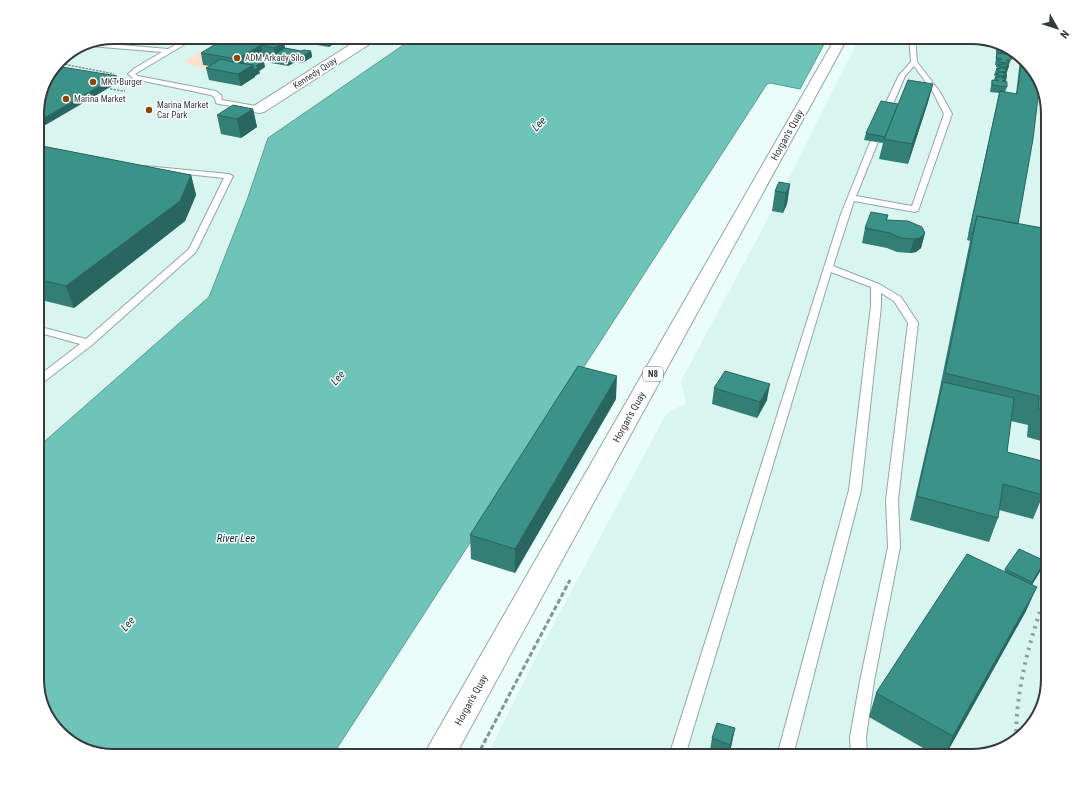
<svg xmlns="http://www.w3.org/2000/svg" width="1085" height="793" font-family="'Roboto Condensed',sans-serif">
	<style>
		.built { fill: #d8f5f0 }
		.green { fill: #fee1cd }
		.water { fill: #6fc4b9; stroke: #5d9b93 }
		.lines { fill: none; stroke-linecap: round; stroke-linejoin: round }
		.lane-casing { stroke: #94a6a3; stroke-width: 2 }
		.street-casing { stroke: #94a6a3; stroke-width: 2 }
		.highway-casing { stroke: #94a6a3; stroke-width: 2 }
		.path-far1 { stroke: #879391; stroke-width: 1.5; stroke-dasharray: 2.5 1; stroke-linecap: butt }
		.path { stroke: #879391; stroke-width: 3; stroke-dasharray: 5 2.5; stroke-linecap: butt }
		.lane { fill: #fff; fill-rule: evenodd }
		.street { fill: #fff; fill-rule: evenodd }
		.highway { fill: #fff; fill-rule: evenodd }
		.rail { stroke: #909d9b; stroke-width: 4; stroke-dasharray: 2.5 5; stroke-linecap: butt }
		.wall { fill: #337e75; fill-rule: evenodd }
		.shaded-wall { fill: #29665f }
		.building { fill: #3b9288; stroke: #29665f }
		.poi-dot { fill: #87480d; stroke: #fff; stroke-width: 1.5 }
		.labels { text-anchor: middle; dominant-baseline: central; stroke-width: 3; stroke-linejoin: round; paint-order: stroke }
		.far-poi-label { font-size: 9px; fill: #343b3a; stroke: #fff; text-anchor: start }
		.far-street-label { font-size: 9px; fill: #343b3a; stroke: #fff }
		.shield { fill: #fff; stroke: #717675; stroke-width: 1 }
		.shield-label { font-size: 9px; font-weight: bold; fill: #343b3a }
		.street-label { font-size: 10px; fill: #343b3a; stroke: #fff }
		.water-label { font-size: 11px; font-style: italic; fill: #06312d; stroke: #fff }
		.rim { fill: none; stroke: #343b3a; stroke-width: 2 }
	</style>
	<rect width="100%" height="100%" fill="#eafdfa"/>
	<path class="built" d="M115,37h299l-146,101 -21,62 -38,97 -172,151v-339l8,-29 18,-24z
		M860,37h111l46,16 23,27 8,34v565l-16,46 -27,23 -35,8h-483l53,-106 126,-236 20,-11 -5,-22 91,-170z"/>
	<path class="green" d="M223,42l-19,23 23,4c-9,5 -31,-2 -40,-6l-1,-3 28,-16z"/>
	<path class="water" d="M415,37h413l-28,52 -30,-6 -3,1 -435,672h-218l-46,-16 -23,-27 -8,-30v-235l172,-151 38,-97 21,-62z"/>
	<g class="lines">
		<defs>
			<path id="lane" d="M189,37h8l-62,37 3,2 78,15 5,4 1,5 40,7v4l-43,-7 -3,-1 -1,-5 -4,-3 -77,-16 -6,-5 7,-6 27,-16 -72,-6 8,-3 70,6z
				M909,37h6l2,25 23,30 12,22 -34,97 -3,1 -61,-11 -21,65 46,18 22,13 17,26 -20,177 2,47 -26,134 -8,56 1,19h-16l-1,-19 10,-56 28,-134 -2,-47 22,-177 -14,-22 -13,-8v13l-20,184 -68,266h-16l72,-266 22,-184v-19l-40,-15 -146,484h-16l172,-542 29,-72 4,-2 4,2 -22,54 56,10 32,-92 -11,-22 -19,-26 -9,10 -15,35h-3l-4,-2 16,-34 12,-13z
				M145,166l84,8 4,2 -37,76 -104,93 -51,39 -4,1v-8l43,-33 -43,-12v-6l49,13 103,-90 35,-71 -76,-8h-3z"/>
			<path id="street" d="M362,37h15l-1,3 -112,72 -5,1 -5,-1 -2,-3 2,-3z"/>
			<path id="highway" d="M836,37h12l-393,719h-32z"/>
		</defs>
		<use href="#lane" class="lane-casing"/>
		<use href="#street" class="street-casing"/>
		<use href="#highway" class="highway-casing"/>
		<path class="path-far1" d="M58,63l56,11
			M110,89l15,2"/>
		<path class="path" d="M477,756l93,-176"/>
		<use href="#lane" class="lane"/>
		<use href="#street" class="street"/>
		<use href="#highway" class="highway"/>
		<path class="rail" d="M1044,689l4,-22
			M1016,739c0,-52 14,-101 32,-150"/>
	</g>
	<path class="wall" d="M131,37h40l-10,5z
		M271,37h72l-14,10z
		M284,42l1,6 16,3h10l1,6 -10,6 -7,-1 -7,4 -17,-3 -1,-5 -7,-1 -4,3 6,7 -6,4 1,2 -5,3v1l-14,9 -32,-6 -3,-12 4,-2 -7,-1 -2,-12z
		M996,46l22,7 22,27 -22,144 30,5v214l-21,-6 1,-12 -17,-4 -4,31 36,43 -10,24 -34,-9 -1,8 -9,24 -79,-22 27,-118 33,-161 -3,-1 32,-147 -9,-1 2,-12h2l1,-4 -1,-1 3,-8h-1v-2h-1l1,-7zM1011,59l9,1 -4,34 -11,-2 2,-5 -1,-5 1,-7 -1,-1z
		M933,84l-5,18 -20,62 -29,-5 4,-16 -19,-3 2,-7 32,-29z
		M253,109l4,18 -16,11 -20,-4 -4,-19z
		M37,145l154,30 5,20 -11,26 -111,87 -37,-9z
		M790,184l-3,20 -4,9 -11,-2 3,-20z
		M888,215l-1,5 38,13 -4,15 -5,4 -6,1 -13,-1 -10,-4 -25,-5 3,-15z
		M714,388l53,12 -10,18 -45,-14z
		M616,399l-101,174 -44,-14 -1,-24z
		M1045,561l-4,9 -9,15 -6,26 -81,145h-8l-68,-39 7,-24 128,-121 1,-3z
		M735,728l-6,28h-20l3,-18z"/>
	<path class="shaded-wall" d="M160,37h11l-10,5z
		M328,37h15l-14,10z
		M284,42l2,12 -10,4 -2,-10z
		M261,45l2,12 -17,10 7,-2 3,1 8,-5 1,6 -6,4 1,2 -5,3v1l-14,9 -3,-12 1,-16z
		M311,51l1,6 -10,6 -1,-6z
		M294,56l1,6 -7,4 -1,-6z
		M1009,62l-2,4h2l-3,9h1l-3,11 -3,-4 1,-6 -1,-1 1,-3 2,-1 1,-4h1l2,-4z
		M117,76l2,6 -82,48v-8z
		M933,84l-5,18 -20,62 4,-20z
		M253,109l4,18 -16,11 -4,-19z
		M191,175l5,20 -11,26 -111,87 -8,-22z
		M790,184l-3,20 -4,9 3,-20z
		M925,233l-4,15 -5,4 -6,1 4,-14z
		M617,376l-1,23 -101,174v-24z
		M770,384l-3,16 -10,18 3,-16z
		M1045,561l-4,9 -13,21 4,-9z
		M1037,587l-11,24 -81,145 8,-20z
		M735,728l-5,24 -1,4h-1l2,-11z"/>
	<path class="building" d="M227,37h29l28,5 -10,6 -13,-3 -22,13 6,1 -6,4 14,2 -15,9 -32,-6 15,-9 12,3 4,-3 -36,-6z
		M998,46l7,3v4l-7,-1z
		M285,48l16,3 3,-1 7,1 -10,6 -7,-1 -7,4 -17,-3z
		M1007,49l11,4v1l-10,-2z
		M997,53l14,2v5h-5l3,2 -1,1 -8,-1 -2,-2 4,-1 -6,-1z
		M1022,58l18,22v1l-7,58 -15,85 -41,-8 -5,18 -3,-1 31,-142 17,3z
		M248,59h6l10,2 -8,5 3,1 -5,3 -1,-5 -8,-1v-3z
		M1003,64l6,2 -4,1 -7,-2z
		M56,66l61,10 -80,46v-13l8,-29z
		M1003,68l4,3 -5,1 -6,-3z
		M1001,72l6,3 -5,1 -6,-2z
		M1000,77l6,3 -4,1 5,1v5l-15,-2v-5l7,1 -4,-3z
		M908,80l25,4 -21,60 -28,-5z
		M881,101l17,3 -13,33 -19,-4z
		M233,105l20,4 -16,10 -20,-4z
		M37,145l154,30 -11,26 -114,85 -29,-7z
		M779,182l11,2 -4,9 -11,-2z
		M871,212l17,3 -2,5 22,1 14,6 3,6 -5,5 -6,1 -13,-1 -11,-5 -25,-5z
		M977,216l71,13v181l-10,-2 1,-12 -94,-23z
		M578,366l39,10 -102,173 -45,-14z
		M725,371l45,13 -10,18 -46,-14z
		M943,382l71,16 -7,54 39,10 -3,33 -40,-11 -5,34 -81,-22z
		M1019,549l26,12 -13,21 -27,-13z
		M967,554l70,33 -84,149 -77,-43z
		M717,723l18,5 -5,17 -18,-7z"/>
	<g class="poi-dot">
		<circle cx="237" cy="58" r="4"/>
		<circle cx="93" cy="82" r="4"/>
		<circle cx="66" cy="99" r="4"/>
		<circle cx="149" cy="110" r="4"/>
	</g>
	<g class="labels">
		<g class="far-poi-label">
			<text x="245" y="58">ADM Arkady Silo</text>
			<text x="101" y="82">MKT Burger</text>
			<text x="74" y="99">Marina Market</text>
			<text x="157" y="105">Marina Market<tspan x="157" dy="10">Car Park</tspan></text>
		</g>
		<g class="far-street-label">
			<text transform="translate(315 73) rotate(-33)">Kennedy Quay</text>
		</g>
		<rect class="shield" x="643" y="367" width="20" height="14" rx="3"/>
		<g class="shield-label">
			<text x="653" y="374">N8</text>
		</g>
		<g class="street-label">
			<text transform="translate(787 135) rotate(-61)">Horgan's Quay</text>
			<text transform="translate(629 417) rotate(-61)">Horgan's Quay</text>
			<text transform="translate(471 700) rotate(-61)">Horgan's Quay</text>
		</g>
		<g class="water-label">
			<text transform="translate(539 124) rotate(-45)">Lee</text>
			<text transform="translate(338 378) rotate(-50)">Lee</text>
			<text x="236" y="538">River Lee</text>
			<text transform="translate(128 624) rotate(-50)">Lee</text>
		</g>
	</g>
	<path d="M0 0H1085V793H0ZM114 44H971A70 70 0 0 1 1041 114V679A70 70 0 0 1 971 749H114A70 70 0 0 1 44 679V114A70 70 0 0 1 114 44Z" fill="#fff" fill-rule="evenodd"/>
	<path class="rim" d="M114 44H971A70 70 0 0 1 1041 114V679A70 70 0 0 1 971 749H114A70 70 0 0 1 44 679V114A70 70 0 0 1 114 44Z"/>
	<g transform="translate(1057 28) rotate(129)" stroke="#ffffff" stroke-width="3" paint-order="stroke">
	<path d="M0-3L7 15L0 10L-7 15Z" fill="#343b3a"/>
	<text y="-6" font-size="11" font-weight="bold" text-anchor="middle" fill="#343b3a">N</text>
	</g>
</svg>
